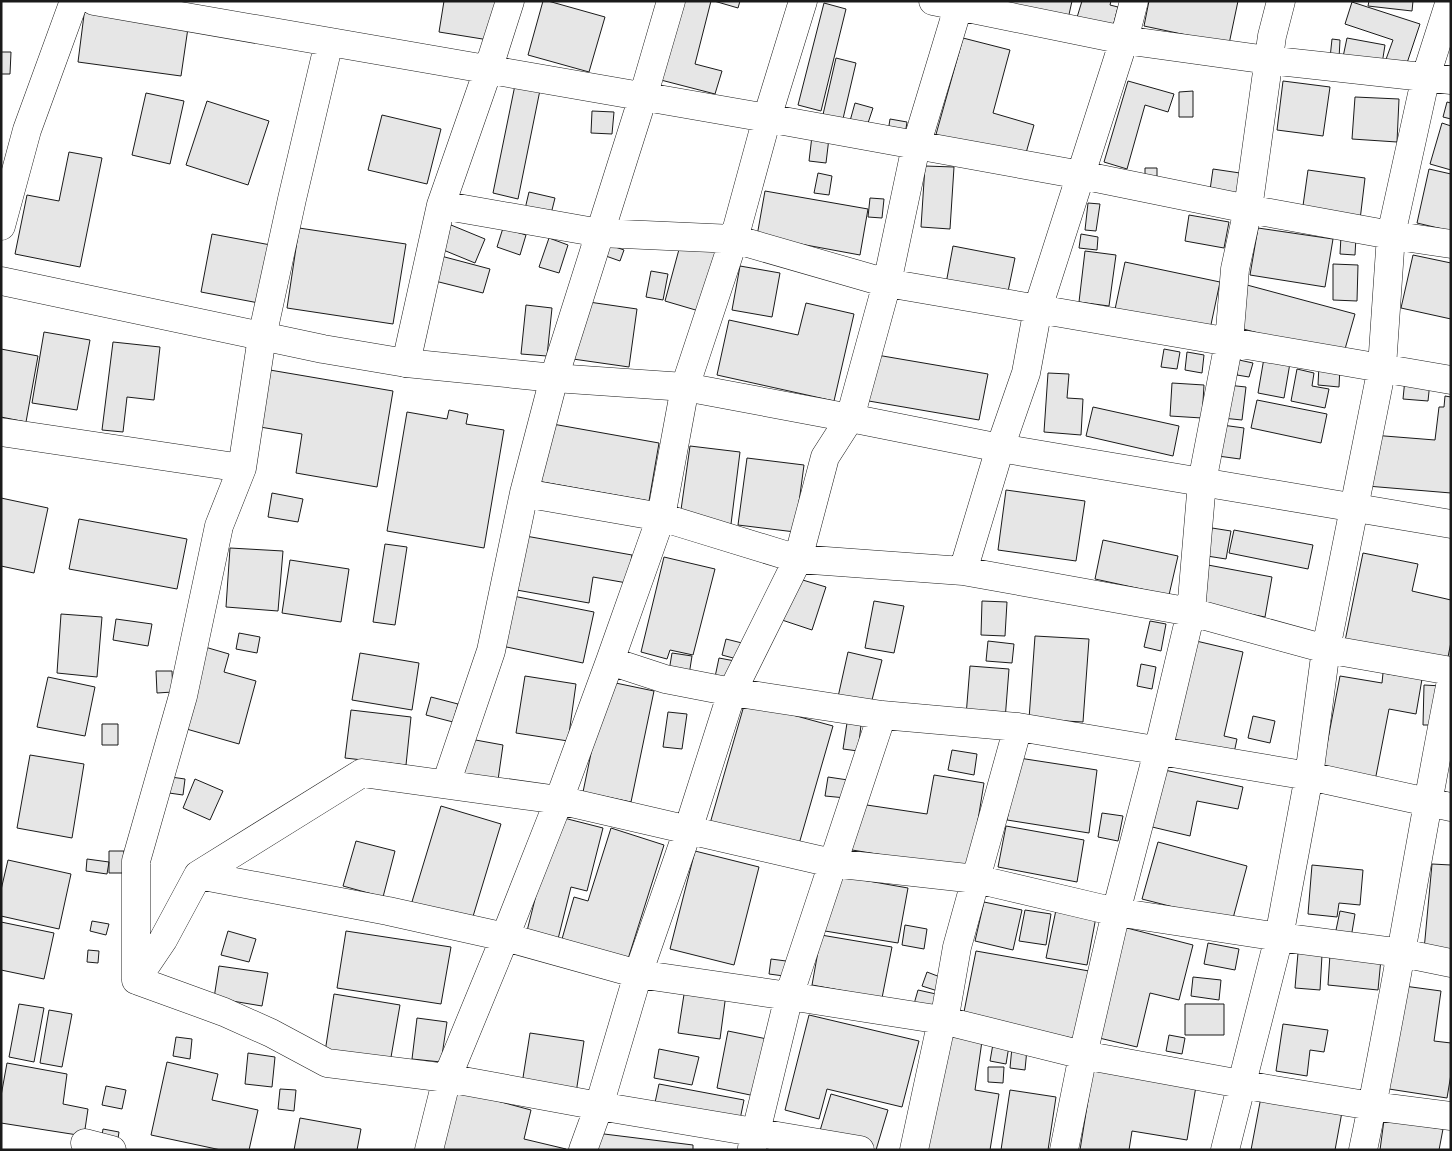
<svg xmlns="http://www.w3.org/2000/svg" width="1452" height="1151" font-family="'Open Sans',sans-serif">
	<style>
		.building { fill: #e6e6e6; stroke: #1a1a1a }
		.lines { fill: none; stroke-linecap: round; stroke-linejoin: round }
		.minor-casing { stroke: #1a1a1a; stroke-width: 29 }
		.tertiary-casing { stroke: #1a1a1a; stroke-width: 29 }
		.minor { stroke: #fff; stroke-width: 28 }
		.tertiary { stroke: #fff; stroke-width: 28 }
	</style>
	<rect width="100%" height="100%" fill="#fff"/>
	<path class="building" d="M444,1h58l-7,40 -56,-9z
		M543,1h5l57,16 -16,55 -61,-17z
		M677,1h34l-16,63 27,7 -7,23 -58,-15z
		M714,1h26l-2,7z
		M992,1h80l-4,18z
		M1082,1h29l-1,4 8,2 -7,27 -36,-10z
		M1149,1h89l-9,43 -85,-18z
		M1369,1h44l-1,10 -44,-5z
		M1352,2l68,22 -15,45 -20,-7 8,-22 -48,-16z
		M824,3l22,6 -25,102 -23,-6z
		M85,7l104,14 -8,55 -103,-14z
		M963,38l47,12 -17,63 41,12 -10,35 -89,-22z
		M1347,38l38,7 -3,19 -39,-7z
		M1332,39l8,1 -1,19 -9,-1z
		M1,52h10l-1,22h-9z
		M836,58l20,5 -14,60 -20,-4z
		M1128,81l46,13 -6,18 -23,-7 -18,64 -23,-7z
		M1283,81l47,6 -7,49 -46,-6z
		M515,85l25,5 -22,109 -25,-6z
		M1193,91v26h-14v-25z
		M146,93l38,8 -14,63 -38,-9z
		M1355,97l44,2 -2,43 -45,-3z
		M207,101l62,20 -21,64 -62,-20z
		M1447,102l4,1v16l-8,-2z
		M855,103l18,5 -6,18 -17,-5z
		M592,111l22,1 -2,22 -21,-1z
		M382,115l59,14 -14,55 -59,-14z
		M890,119l17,3 -2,13 -17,-3z
		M1442,123l9,3v44l-21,-6z
		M812,136l17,2 -3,25 -17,-2z
		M69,152l33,6 -22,109 -65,-13 12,-59 32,6z
		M925,166l29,1 -4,62 -29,-2z
		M1145,168h12v12h-12z
		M1213,169l27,4 -4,22 -26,-5z
		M1429,169l22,5v57l-34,-8z
		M1308,170l57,8 -5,42 -58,-7z
		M818,173l14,3 -3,19 -15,-2z
		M765,191l103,18 -8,46 -103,-19z
		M529,192l26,6 -4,16 -26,-5z
		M870,198l14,1 -2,19 -14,-1z
		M1088,203l12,1 -4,27 -11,-1z
		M1189,215l40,7 -5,26 -39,-7z
		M451,225l34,14 -10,24 -34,-14z
		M299,228l107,16 -13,80 -106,-16z
		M503,228l23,7 -6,20 -23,-8z
		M1258,228l75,11 -8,48 -75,-12z
		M212,234l64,12 -12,58 -63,-12z
		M1081,234l17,3 -1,13 -18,-2z
		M1341,236l15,1 -1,18 -15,-1z
		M549,238l19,7 -9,28 -20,-6z
		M681,242l35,9 -17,60 -34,-10z
		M607,244l17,6 -4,11 -17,-6z
		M953,246l62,12 -9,43 -61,-12z
		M1085,251l31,4 -7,51 -30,-4z
		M1413,255l38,8v56l-50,-11z
		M441,256l49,13 -7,24 -48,-12z
		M1125,262l95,20 -11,52 -95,-20z
		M1333,264l25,1 -1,36 -24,-1z
		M740,266l40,7 -8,44 -40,-7z
		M651,271l17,3 -5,26 -17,-3z
		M1247,285l108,29 -12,42 -107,-29z
		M582,301l55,8 -8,58 -56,-8z
		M806,303l48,11 -20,87 -117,-26 12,-55 69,15z
		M526,305l26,3 -5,48 -26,-2z
		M44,332l46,8 -13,70 -45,-7z
		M113,342l47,5 -6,53 -27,-3 -4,35 -21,-2z
		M1,349l37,7 -12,66 -25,-5z
		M1164,349l16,3 -3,17 -16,-2z
		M1187,352l17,3 -2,18 -17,-3z
		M871,354l117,20 -9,46 -116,-20z
		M1264,358l26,5 -6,35 -26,-5z
		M1239,360l14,3 -4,14 -12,-2z
		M1319,365l21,2 -1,20 -21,-2z
		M264,369l129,22 -16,96 -81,-14 6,-39 -48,-8z
		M1297,369l17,4 -2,13 17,3 -4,19 -34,-7z
		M1048,373l21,1 -2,24 16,1 -2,36 -37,-3z
		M1405,379l25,3 -2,19 -25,-2z
		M1172,383l32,2 -2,33 -32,-2z
		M1227,385l19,2 -4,33 -20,-2z
		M1445,396l6,1v96l-84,-7 5,-51 63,5 4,-33h5z
		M1257,400l70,14 -6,29 -70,-15z
		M1093,407l86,19 -6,30 -87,-20z
		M449,410l19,4 -2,10 38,6 -20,118 -97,-17 20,-119 40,7z
		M547,423l112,20 -10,58 -112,-20z
		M1222,425l22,3 -4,31 -22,-3z
		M690,446l50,6 -9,72 -51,-7z
		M747,458l57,7 -9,67 -57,-7z
		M1006,490l79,11 -9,60 -78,-11z
		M272,493l31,6 -5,23 -30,-5z
		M1,498l47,10 -14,65 -33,-7z
		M79,519l108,20 -10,50 -108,-20z
		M1212,528l19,3 -5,28 -19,-3z
		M1234,530l79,15 -5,24 -79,-16z
		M520,535l112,20 -5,28 -34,-6 -4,26 -78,-14z
		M1103,540l75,16 -9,39 -74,-16z
		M385,544l22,3 -12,78 -22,-3z
		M230,548l53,3 -5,60 -52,-4z
		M1363,553l55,11 -6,27 39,9v42l-4,20 -102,-21z
		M664,557l51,12 -22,86 -23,-5 -3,9 -26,-7z
		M290,560l59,9 -8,53 -59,-9z
		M1208,565l64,12 -7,40 -65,-13z
		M796,578l30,9 -14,43 -30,-10z
		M508,595l86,17 -11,51 -86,-18z
		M874,601l30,5 -10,47 -29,-5z
		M982,601l25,1 -2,34 -24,-1z
		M61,614l41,3 -5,60 -40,-4z
		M116,619l36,5 -4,22 -35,-6z
		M1150,621l16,3 -5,27 -17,-4z
		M239,633l21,4 -3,16 -21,-4z
		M1035,636l54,3 -6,83 -54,-3z
		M726,639l16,4 -5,16 -15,-4z
		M1192,640l51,12 -19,84 13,3 -3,14 -64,-14z
		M988,641l26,3 -2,19 -26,-2z
		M205,647l24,7 -5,18 32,9 -17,63 -56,-16z
		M848,652l34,8 -11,44 -33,-7z
		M360,653l59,10 -7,47 -60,-10z
		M672,653l20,3 -3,19 -20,-4z
		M719,658l16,3 -3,19 -17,-3z
		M1141,664l15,3 -4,22 -15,-3z
		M970,666l39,3 -4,51 -39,-4z
		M156,671h16l1,21 -16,1z
		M1383,673l39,6 -6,35 -27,-5 -14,72 -53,-10 18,-95 42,7z
		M525,676l51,8 -8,57 -52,-8z
		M48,677l47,10 -10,49 -48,-9z
		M606,681l48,10 -23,111 -48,-10z
		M1424,685l18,1 -1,39h-18z
		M431,697l27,7 -5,18 -27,-7z
		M745,702l88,24 -36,125 -88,-24z
		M351,710l60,7 -5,48 -61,-7z
		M668,712l19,2 -5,35 -19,-2z
		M1253,716l22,5 -5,22 -22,-5z
		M847,723l14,2 -3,26 -15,-2z
		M102,724h16v21h-16z
		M470,739l33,6 -5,35 -34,-5z
		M952,750l25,4 -3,21 -26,-5z
		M30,755l54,9 -12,74 -55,-10z
		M1019,758l78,12 -8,63 -82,-13z
		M1160,769l83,18 -5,22 -41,-8 -7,35 -42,-10z
		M934,775l50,8 -14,86 -118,-19 8,-46 67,10z
		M164,776l21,3 -2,16 -21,-3z
		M828,777l20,3 -2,18 -21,-2z
		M195,779l28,12 -13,29 -27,-12z
		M441,806l60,18 -30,99 -60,-18z
		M1102,813l21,3 -5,25 -20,-4z
		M556,816l47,12 -16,63 -16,-4 -13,52 -31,-8z
		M1006,826l78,14 -7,42 -79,-15z
		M611,828l53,17 -36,114 -66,-20 12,-42 14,4z
		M356,841l39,10 -12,46 -40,-11z
		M1158,842l89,24 -15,56 -90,-23z
		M109,851h15v22h-15z
		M695,851l64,16 -25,98 -64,-16z
		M87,859l22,3 -2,12 -21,-3z
		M8,860l63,14 -12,55 -58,-13v-26z
		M1432,864l19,1v87l-27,-2z
		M1312,865l51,5 -3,35 -21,-2 -2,14 -29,-3z
		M834,875l74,13 -10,55 -73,-12z
		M984,902l38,8 -9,40 -38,-9z
		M1025,910l26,4 -5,31 -27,-4z
		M1056,910l40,7 -9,48 -41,-7z
		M1340,911l15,3 -4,24 -16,-3z
		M92,921l17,3 -3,11 -16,-4z
		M1,922l53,11 -10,46 -43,-9z
		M905,925l22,4 -3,20 -22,-4z
		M1123,927l70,18 -14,55 -29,-7 -13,54 -42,-10z
		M228,931l28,8 -7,23 -28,-7z
		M346,931l105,16 -10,57 -104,-16z
		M821,935l71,12 -10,51 -70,-13z
		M1208,943l31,6 -4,21 -31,-6z
		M88,950l11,1 -1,12 -11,-1z
		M976,951l113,20 -12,68 -114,-22z
		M1298,953l24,2 -2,35 -25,-2z
		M1330,954l51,5 -3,31 -50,-5z
		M771,959l15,2 -2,15 -15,-2z
		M219,966l49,7 -6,33 -48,-8z
		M927,972l21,8 -4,13 -22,-7z
		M1193,977l28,3 -2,20 -28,-4z
		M1404,986l37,5 -7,50 17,2v31l-4,24 -58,-9z
		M685,988l41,6 -6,45 -42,-6z
		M918,990l18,4 -4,16 -18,-6z
		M334,994l66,11 -10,58 -65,-11z
		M19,1004l25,4 -10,54 -25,-5z
		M1185,1004h39v31h-39z
		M49,1010l23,4 -10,53 -22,-4z
		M809,1015l110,26 -17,66 -75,-18 -8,30 -34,-9z
		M417,1018l30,4 -6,40 -29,-3z
		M1283,1024l45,6 -4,22 -14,-2 -3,26 -31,-5z
		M728,1031l39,8 -12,57 -38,-8z
		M530,1033l54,8 -8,52 -54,-9z
		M942,1035l40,6 -7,49 24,4 -9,56h-65z
		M1169,1035l16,3 -3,16 -16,-3z
		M176,1037l16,2 -2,20 -17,-3z
		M993,1044l16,2 -3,18 -16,-3z
		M1012,1047l15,2 -2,21 -15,-2z
		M659,1049l40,8 -7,28 -38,-7z
		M248,1053l27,4 -3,30 -27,-3z
		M167,1062l51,12 -6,26 46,10 -9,40h-28l-70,-15z
		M7,1063l60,11 -4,30 25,5 -4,27 -83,-13v-27z
		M1094,1063l103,17 -10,60 -55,-9 -3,19h-49z
		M988,1067h16l-1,16 -15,-1z
		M659,1084l85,16 -6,29 -85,-17z
		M106,1086l20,4 -4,19 -20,-4z
		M280,1089l16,1 -2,21 -16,-2z
		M456,1090l75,20 -7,29 42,10 -1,1h-124z
		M1010,1090l46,7 -8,53h-47z
		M831,1094l57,16 -12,40 -57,-16z
		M1261,1097l81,15 -7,38h-84z
		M300,1118l61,11 -4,21h-63z
		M1384,1120l59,9 -4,21h-59z
		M103,1129l16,3 -2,13 -16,-3z
		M596,1133l97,12v5h-99z"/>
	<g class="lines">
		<defs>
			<path id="minor" d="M94,1l673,117 314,57 167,34 143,26 60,9
				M933,1l191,39 144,20 183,20
				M441,205l159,28 134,6 153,44 564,97
				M1,226l26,-96 47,-129
				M406,363l35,-158 47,-135 22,-69
				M1,432l241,36
				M524,493l137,24 137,42 165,12 228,41 135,37 125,22
				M963,571l37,-123 26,-75 12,-65 86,-268 10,-39
				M610,661l55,18 67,13 150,23 136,12 291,49 142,31
				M446,784l45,-133 33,-158 30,-115 89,-281 28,-96
				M198,875l190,36 117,26 133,37 151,22 153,24 141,35 191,35 98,16 79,10
				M136,980l27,-40 35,-65 164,-102 197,27 273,63 144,16 140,33 163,25 123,16 49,10
				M136,980v-119l47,-165 36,-170 23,-58 20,-131 30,-138 37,-157
				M136,980l88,32 47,21 56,30 120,15 152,28 261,44
				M85,1143l27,7
				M752,1148l37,-152 93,-281
				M429,1150l18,-72 58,-141 54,-137 51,-139 51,-144 24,-130 49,-148 33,-121 36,-117
				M583,1150l16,-44 39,-132 50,-144 44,-138 66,-133 27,-102 25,-39 37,-135 29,-137 44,-145
				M914,1150l28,-130 4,-10 11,-63 61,-220
				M1064,1150l19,-95 33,-143 42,-161 33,-139 11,-130 27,-140 6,-73 13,-60 24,-173 9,-35
				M1225,1150l54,-213 30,-161 17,-127 56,-282 9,-132 35,-159 24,-75
				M1363,1150c33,-156 57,-313 88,-469"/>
			<path id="tertiary" d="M1,281l322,68 83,14 148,15 131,9 165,31 150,30 451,76"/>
		</defs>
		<use href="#minor" class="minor-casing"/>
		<use href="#tertiary" class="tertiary-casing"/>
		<use href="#minor" class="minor"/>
		<use href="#tertiary" class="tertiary"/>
	</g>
	<rect width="1452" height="1151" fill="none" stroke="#1a1a1a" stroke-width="5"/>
</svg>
